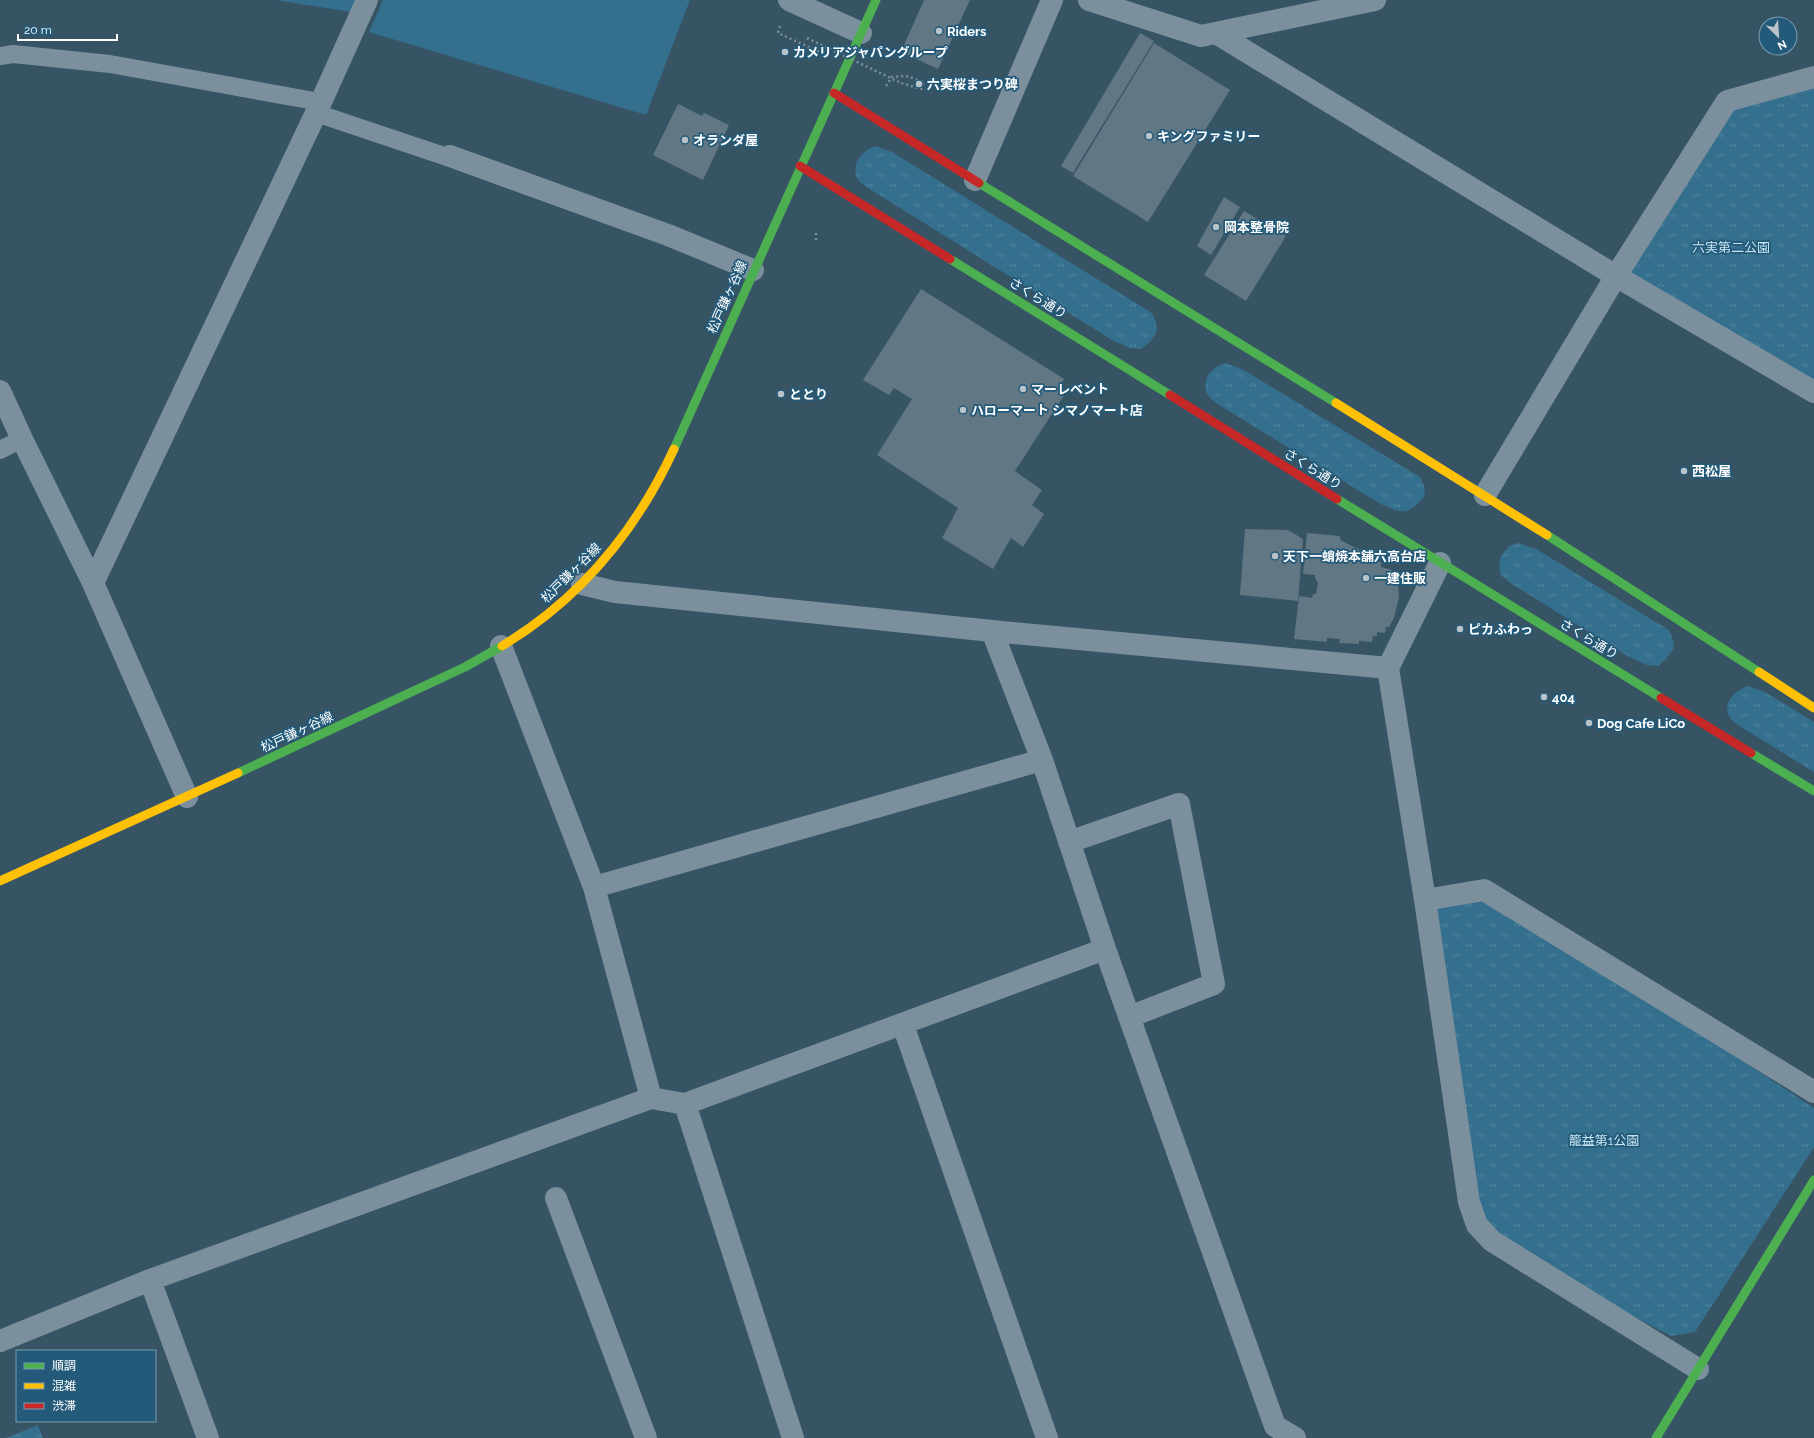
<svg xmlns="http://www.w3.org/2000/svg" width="1814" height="1438" font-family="Raleway,'Noto Sans JP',sans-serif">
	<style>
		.grass { fill: url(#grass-tufts) }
		.pitch { fill: #346f8e }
		.building { fill: #617783 }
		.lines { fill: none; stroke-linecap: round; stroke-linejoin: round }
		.path { stroke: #7b909c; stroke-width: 2.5; stroke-dasharray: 2 3; stroke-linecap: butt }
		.lane { stroke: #7b909c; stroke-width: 18 }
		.street { stroke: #7b909c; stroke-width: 22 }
		.fast { stroke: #4caf50; stroke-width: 9 }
		.slow { stroke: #ffc107; stroke-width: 9 }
		.jam { stroke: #c62828; stroke-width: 9 }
		.path-bridge { stroke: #7b909c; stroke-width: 2.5; stroke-dasharray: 2 3; stroke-linecap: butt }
		.poi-dot { fill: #b9c3c9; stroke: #235a79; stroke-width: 1.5 }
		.labels { text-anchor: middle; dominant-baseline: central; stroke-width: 3.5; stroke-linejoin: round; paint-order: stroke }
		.poi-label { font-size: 13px; font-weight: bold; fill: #fff; stroke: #235a79; text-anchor: start }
		.park-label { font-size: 13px; fill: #c7e4f3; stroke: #235a79 }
		.street-label { font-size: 13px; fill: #fff; stroke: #235a79 }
	</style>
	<defs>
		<pattern id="grass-tufts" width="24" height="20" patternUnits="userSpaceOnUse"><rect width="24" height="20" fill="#346f8e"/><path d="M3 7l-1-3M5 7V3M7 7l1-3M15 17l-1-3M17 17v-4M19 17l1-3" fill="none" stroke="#52859f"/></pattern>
	</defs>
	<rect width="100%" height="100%" fill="#375465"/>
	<path class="grass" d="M1814,77v315l-198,-116 111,-175z
		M875,146l17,6 260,161 4,10 1,8 -7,11 -9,7 -11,-1 -18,-8 -244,-152c-3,-3 -9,-6 -11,-10 -6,-15 5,-27 18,-32z
		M1225,363l17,6 178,108 4,9 1,9c-17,22 -22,19 -46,8l-160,-98c-4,-3 -10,-7 -12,-11 -6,-15 5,-27 18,-31z
		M1519,543l17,6 133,81 4,10 1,8 -8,11 -8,7 -11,-1 -18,-8 -117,-73 -11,-9 -2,-10 2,-9 8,-10z
		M1748,686l17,6 49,30v50l-73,-45c-3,-2 -7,-5 -10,-8 -11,-14 4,-29 17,-33z
		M1484,890l330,218v39l-119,185 -24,4 -179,-95 -15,-16 -52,-325z
		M38,1425l5,13h-37z"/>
	<path class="pitch" d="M276,0h81l-6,12z
		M383,0h307l-44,115 -277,-83z"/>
	<path class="building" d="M924,0h46l-32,69 -37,-17z
		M1140,33l14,8 -81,132 -12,-7z
		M1154,43l76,47 -82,132 -75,-46z
		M678,104l24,12 2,-3 25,12 -26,55 -50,-25z
		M1224,197l16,10 -29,48 -14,-9z
		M1244,211l42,25 -40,65 -42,-26z
		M921,289l143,90 -5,9 7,4 -51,79 27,19 -10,15 12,9 -21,33 -12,-9 -18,31 -51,-31 16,-30 -81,-53 35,-56 -18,-11 -5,7 -26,-15z
		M1245,529l43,1 15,9 -5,62 -58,-6z
		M1307,533l33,3v4l30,15 -1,5 12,2v5l11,3v4h3l3,11 1,12 -5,21 -5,9h-3l-1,6 -8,-1v4h-4l-1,6 -13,-1v3l-20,-1 1,-4 -13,-1v4l-33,-3 5,-43 13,2 1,-4h3l2,-11 -3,-5v-3l-12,-1z"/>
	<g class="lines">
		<path class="path" d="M780,26l-2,7 44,20
			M886,86l6,-9 14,-1 18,6 -3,7 -20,-6
			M816,240v-10"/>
		<path class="lane" d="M0,56l13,-2 97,10 210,38
			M316,113l131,44 3,-1
			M0,450l22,-11"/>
		<path class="street" d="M789,0l72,33
			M1089,0l112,36 174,-36
			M1216,33l400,243 198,116
			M450,156l218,79 85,35
			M975,180l77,-180
			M0,391l22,48 71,144 94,214
			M1485,495l131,-219 111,-175 87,-24
			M93,583l223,-470 51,-113
			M582,584l33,8 377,39 396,37
			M992,631l50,129 63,189 170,477 20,12
			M501,646l93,241 57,211 34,6 108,334
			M1069,842l110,-38 35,180 -85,33
			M594,887l448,-127
			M1425,900l-37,-232 52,-105
			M903,1025l144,413
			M685,1104l420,-155
			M556,1198l90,240
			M150,1280l58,158
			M0,1341l150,-61 501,-182
			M1698,1369l-206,-128 -15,-16 -8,-23 -44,-302 59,-10 330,202"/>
		<path class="fast" d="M979,183l357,220
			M950,259l220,136
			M674,449l202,-449
			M1337,499l324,199
			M1547,535l212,137
			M1751,753l63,38
			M238,773l227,-106 37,-21
			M1656,1438l158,-258"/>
		<path class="slow" d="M1336,403l211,132
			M502,646c78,-47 134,-115 172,-197
			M1759,672l55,36
			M0,881l238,-108"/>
		<path class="jam" d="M834,93l145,90
			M800,166l150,93
			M1170,395l167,104
			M1661,698l90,55"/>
		<path class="path-bridge" d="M807,38l94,45"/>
	</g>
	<g class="poi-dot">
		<circle cx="939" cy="31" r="4"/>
		<circle cx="785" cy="52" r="4"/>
		<circle cx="919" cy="84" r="4"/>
		<circle cx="1149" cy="136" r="4"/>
		<circle cx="685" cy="140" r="4"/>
		<circle cx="1216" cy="227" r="4"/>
		<circle cx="1023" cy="389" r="4"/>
		<circle cx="781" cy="394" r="4"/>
		<circle cx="963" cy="410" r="4"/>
		<circle cx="1684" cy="471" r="4"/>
		<circle cx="1275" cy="556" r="4"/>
		<circle cx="1366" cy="578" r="4"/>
		<circle cx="1460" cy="629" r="4"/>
		<circle cx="1544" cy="697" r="4"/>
		<circle cx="1589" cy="723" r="4"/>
	</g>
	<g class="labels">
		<g class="poi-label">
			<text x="947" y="31">Riders</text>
			<text x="793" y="52">カメリアジャパングループ</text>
			<text x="927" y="84">六実桜まつり碑</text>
			<text x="1157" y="136">キングファミリー</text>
			<text x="693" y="140">オランダ屋</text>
			<text x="1224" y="227">岡本整骨院</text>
			<text x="1031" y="389">マーレベント</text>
			<text x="789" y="394">ととり</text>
			<text x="971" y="410">ハローマート シマノマート店</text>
			<text x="1692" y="471">西松屋</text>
			<text x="1283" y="556">天下一蛸焼本舗六高台店</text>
			<text x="1374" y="578">一建住販</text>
			<text x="1468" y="629">ピカふわっ</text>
			<text x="1552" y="697">404</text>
			<text x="1597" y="723">Dog Cafe LiCo</text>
		</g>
		<g class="park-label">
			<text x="1731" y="247">六実第二公園</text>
			<text x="1604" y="1140">籠益第1公園</text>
		</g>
		<g class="street-label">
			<text transform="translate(727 297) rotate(-66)">松戸鎌ヶ谷線</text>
			<text transform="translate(1038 298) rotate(32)">さくら通り</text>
			<text transform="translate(1313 469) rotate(32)">さくら通り</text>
			<text transform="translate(571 573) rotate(-45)">松戸鎌ヶ谷線</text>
			<text transform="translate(1589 639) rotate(31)">さくら通り</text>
			<text transform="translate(297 732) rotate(-25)">松戸鎌ヶ谷線</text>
		</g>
	</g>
	<rect x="16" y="1350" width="140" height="72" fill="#235a79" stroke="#7b9caf"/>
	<rect x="24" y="1363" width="20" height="6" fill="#4caf50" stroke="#7b9caf"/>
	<text x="52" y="1370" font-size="12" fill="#ffffff">順調</text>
	<rect x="24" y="1383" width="20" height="6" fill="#ffc107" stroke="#7b9caf"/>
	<text x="52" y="1390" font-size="12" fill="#ffffff">混雑</text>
	<rect x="24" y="1403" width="20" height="6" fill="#c62828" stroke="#7b9caf"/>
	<text x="52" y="1410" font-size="12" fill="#ffffff">渋滞</text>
	<g transform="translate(1778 36) rotate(155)"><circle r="19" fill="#235a79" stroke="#7b9caf"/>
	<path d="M0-3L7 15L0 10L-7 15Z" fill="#b9c3c9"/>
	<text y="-6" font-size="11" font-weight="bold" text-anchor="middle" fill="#ffffff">N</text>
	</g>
	<path d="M18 34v6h99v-6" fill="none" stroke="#ffffff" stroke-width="2"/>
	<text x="24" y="34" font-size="12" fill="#ffffff" stroke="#235a79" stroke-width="3" paint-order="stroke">20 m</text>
</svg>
